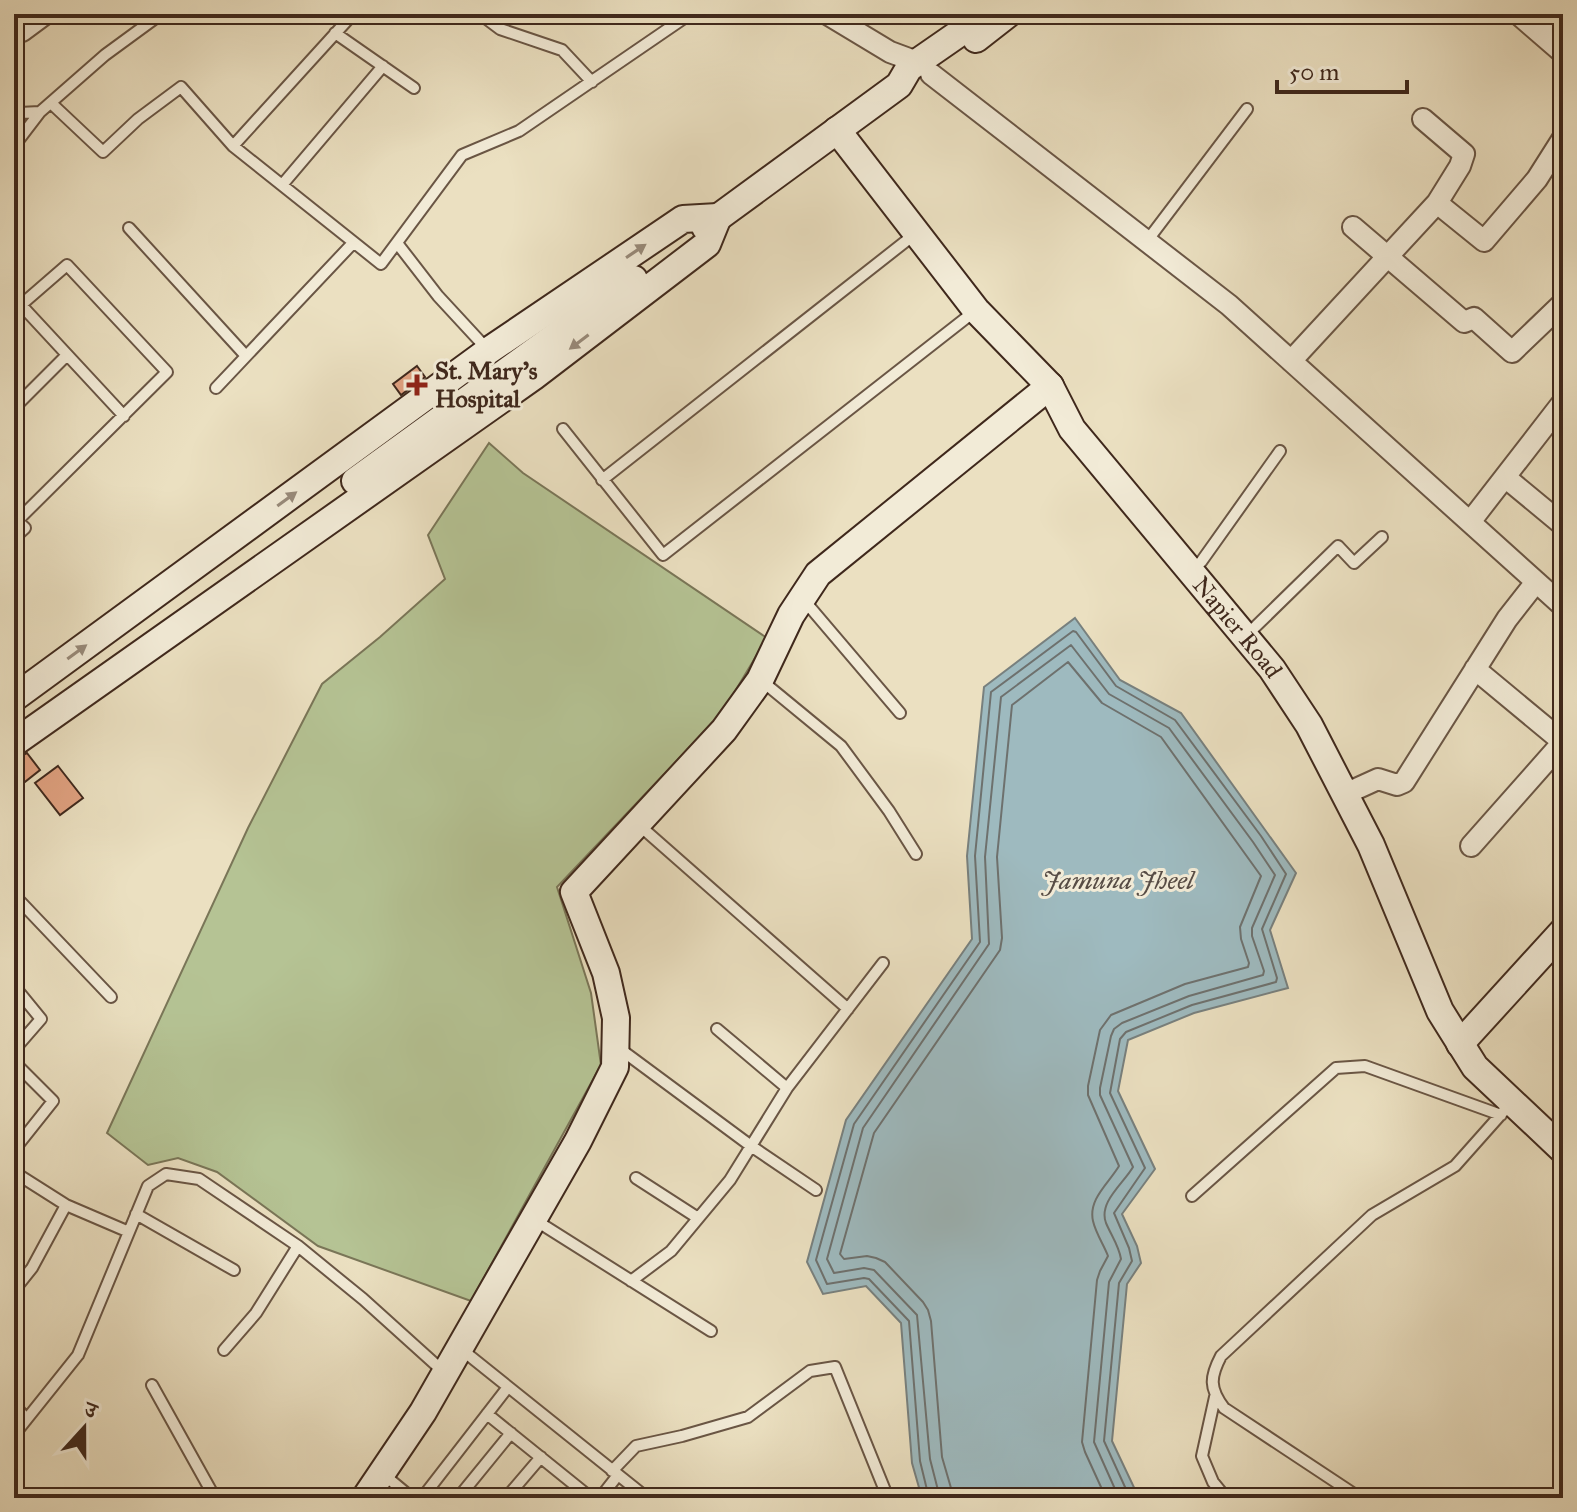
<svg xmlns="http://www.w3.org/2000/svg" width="1577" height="1512" font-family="'IM FELL Great Primer','Noto Serif Devanagari',serif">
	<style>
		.green { fill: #b5c394; stroke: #7a7658; stroke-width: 2 }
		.water { fill: #9ebabf; stroke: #78807e; stroke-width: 2 }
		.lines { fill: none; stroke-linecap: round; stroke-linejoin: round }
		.shore { stroke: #6e716e; stroke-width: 2 }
		.building { fill: #e0a180; stroke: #3f281c; stroke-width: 2 }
		.lane-casing { stroke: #6a5645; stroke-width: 14 }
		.street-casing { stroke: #6a5645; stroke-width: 24 }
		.secondary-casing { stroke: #3f281c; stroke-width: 30 }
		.lane { stroke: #f2ebd7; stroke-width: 10 }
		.street { stroke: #f2ebd7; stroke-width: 20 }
		.secondary { stroke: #f2ebd7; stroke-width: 26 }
		.oneway { fill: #988a7a }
		.poi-dot { fill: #8f2418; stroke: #f2ebd7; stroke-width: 3 }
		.labels { text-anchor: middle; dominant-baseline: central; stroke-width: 6; stroke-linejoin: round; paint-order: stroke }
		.poi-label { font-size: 24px; font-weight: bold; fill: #3f281c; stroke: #f2ebd7; text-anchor: start }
		.street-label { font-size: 24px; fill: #3f281c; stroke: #f2ebd7 }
		.water-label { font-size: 26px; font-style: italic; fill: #574c45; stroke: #f2ebd7 }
	</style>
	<rect width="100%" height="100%" fill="#ebe0c1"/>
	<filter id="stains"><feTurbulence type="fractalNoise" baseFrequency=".0025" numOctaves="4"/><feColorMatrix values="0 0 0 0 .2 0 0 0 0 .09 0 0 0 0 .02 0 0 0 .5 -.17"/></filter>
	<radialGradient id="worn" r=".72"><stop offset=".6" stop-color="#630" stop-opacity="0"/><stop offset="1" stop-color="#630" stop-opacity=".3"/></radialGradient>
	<path class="green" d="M489,443l34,30 244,165 -45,75 -165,174 34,106 10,72 -130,236 -153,-55 -101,-74 -39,-14 -30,7 -41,-32 141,-305 74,-144 58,-47 65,-58 -17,-44z"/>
	<path class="water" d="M1075,618l45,62 61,33 115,160 -26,57 18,58 -94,25 -66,27 -10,51 37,78 -33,45 15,32 4,17 -14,21 -15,157 27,57h-217l-10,-35 -11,-140 -35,-37 -43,8 -16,-32 39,-142 126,-181 -5,-83 17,-169z"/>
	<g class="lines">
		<path class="shore" d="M929,1498l-9,-37 -11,-140 -40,-42 -5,-1 -37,6 -11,-24 38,-136 126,-182 -5,-86 16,-164 82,-61 3,1 40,54 59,34 86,116 25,38 -24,55 15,49 -1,4 -84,23 -66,27 -6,7 -10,54 35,75 -31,45 15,35 3,13 -13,22 -15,158 26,57
			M940,1498l-10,-39 -13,-144 -43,-45 -10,-2 -30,5 -7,-14 36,-131 126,-184 -4,-87 16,-160 70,-52 38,49 60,34 84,114 22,33 -23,53v8l12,35 -1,4 -74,21 -67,27 -8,6 -3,7 -11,52v7l33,72c-9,16 -35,35 -27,56 5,12 13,23 15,36l-12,23 -15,160 25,56
			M952,1498l-1,-10 -9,-31 -11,-136 -3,-11 -5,-8 -38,-40 -9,-4 -9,-2 -23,3 -4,-5 34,-121 126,-183 2,-12 -5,-81 15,-152 56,-43 34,41 59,34 100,139 -21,51 1,12 8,24 -1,4 -63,17 -74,31 -11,15 -12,56v9l31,71c-10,17 -31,33 -26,55 3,13 11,24 15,35l-8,15 -3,9 -15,162 3,10 21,46"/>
	</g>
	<path class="building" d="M417,366l8,11 -24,18 -8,-11z
		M27,753l13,17 -19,15 -7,-9v-17z
		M58,766l25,32 -23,17 -25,-32z"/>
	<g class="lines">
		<defs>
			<path id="lane" d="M480,14l20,15 62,21 30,32
				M335,33l79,55
				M52,104l51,48 35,-33 43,-32 52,59 148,118 81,-109 57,-24 171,-117
				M14,110l5,3 21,-1 65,-57 56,-41h7
				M14,146l26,-34
				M233,146l120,-132
				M282,185l101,-119
				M129,228l117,128
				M1147,241l100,-132
				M397,243l41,53 49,53
				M21,305l103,111
				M14,311l53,-46 100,107 -150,149
				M216,388l137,-145
				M14,408l53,-53
				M563,429l100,126 312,-244
				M602,480l313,-246
				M14,518l11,10 -11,10
				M1201,562l79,-111
				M803,599l97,114
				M1254,628l84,-82 16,17 28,-26
				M762,681l79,65 48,65 27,43
				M639,825l209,184
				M14,895l97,102
				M14,986l27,33 -27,31
				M717,1029l70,59
				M620,1049l131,97 65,44
				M14,1062l39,39 -39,49
				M14,1172l52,33 63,27
				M636,1178l62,40
				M1192,1196l144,-128 29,-2 136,49
				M136,1214l98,56
				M535,1220l176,111
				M631,1281l40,-30 59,-71 57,-92 96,-125
				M20,1283l12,-15 34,-63
				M461,1349l186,149
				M224,1350l32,-37 42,-67
				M152,1385l63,113
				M1215,1397l-13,59 11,26 13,16
				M14,1403l12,17
				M487,1414l104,84
				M14,1435l64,-80 70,-169 18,-12 33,5 99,67 65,53 82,74
				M612,1471l24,-25 46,-10 66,-19 62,-46 25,-4 53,131
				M383,1474l29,24
				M422,1498l86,-111
				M458,1498l53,-65
				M506,1498l35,-41
				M600,1498l18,-23
				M1356,1498l1,-2 -133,-88c-15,-20 -14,-31 -3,-52l151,-141 83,-49 56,-63"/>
			<path id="street" d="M827,14l63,38 27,10
				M1518,14l45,39
				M14,32l8,-1 23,-17
				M1541,34l14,-20
				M931,74l298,231 334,301
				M1423,119l41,35 -4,12 -23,37
				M1353,227l111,95 10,-4 38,34 49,-47
				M1291,361l146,-158 47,38 53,-62 26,-41
				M1505,477l58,48
				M1470,522l93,-120
				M1345,794l33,-15 19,6 7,-3 103,-163 29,-37
				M1471,846l92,-104 -88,-73"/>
			<g id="secondary">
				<path d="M976,39l32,-25"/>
				<path id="s1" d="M837,130l139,180 74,76 22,43 200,240 37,56 62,120 69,166 35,56 88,83"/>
				<path d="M705,227l194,-142 10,-17 78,-54"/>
				<path d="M355,481l279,-202"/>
				<path d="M14,698l474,-347 195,-132 35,-2 -11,27 -174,133 -519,366"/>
				<path d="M1460,1044l103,-113"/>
				<path d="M365,1498l58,-86 155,-271 37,-74 1,-49 -10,-45 -32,-81 150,-162 36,-50 31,-65 27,-41 232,-188"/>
			</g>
		</defs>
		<use href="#lane" class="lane-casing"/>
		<use href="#street" class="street-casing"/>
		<use href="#secondary" class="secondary-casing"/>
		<use href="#lane" class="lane"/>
		<use href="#street" class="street"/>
		<use href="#secondary" class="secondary"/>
	</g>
	<defs><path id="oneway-solid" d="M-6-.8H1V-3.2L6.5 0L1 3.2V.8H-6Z" transform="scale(2)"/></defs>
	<g class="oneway">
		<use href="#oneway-solid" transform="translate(636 251) rotate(-34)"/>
		<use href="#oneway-solid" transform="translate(579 342) rotate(143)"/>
		<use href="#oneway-solid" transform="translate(287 499) rotate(-36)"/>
		<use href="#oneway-solid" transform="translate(77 652) rotate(-36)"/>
	</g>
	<path class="poi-dot" d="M413 373h8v8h8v8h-8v8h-8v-8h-8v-8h8z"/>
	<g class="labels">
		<g class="poi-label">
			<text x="435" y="371">St. Mary's<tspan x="435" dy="28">Hospital</tspan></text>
		</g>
		<g class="street-label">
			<text stroke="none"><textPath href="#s1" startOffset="640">Napier Road</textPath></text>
		</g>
		<g class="water-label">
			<text x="1118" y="880">Jamuna Jheel</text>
		</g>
	</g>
	<rect width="1577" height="1512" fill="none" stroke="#ebe0c1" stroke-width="48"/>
	<rect x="16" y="16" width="1545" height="1480" fill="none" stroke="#3f281c" stroke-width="4"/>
	<rect x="24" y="24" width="1529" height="1464" fill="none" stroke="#3f281c" stroke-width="2"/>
	<g transform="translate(84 1428) rotate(21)" stroke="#f2ebd7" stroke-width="6" paint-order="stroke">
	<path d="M0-6L14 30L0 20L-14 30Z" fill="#3f281c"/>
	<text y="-12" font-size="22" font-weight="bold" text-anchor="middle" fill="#3f281c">उ</text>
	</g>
	<path d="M1277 80v12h130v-12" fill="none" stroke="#3f281c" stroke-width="4"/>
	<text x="1289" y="80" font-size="24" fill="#3f281c" stroke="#f2ebd7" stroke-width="6" paint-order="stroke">50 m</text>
	<rect width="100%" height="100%" filter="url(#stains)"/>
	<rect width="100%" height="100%" fill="url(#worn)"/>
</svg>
